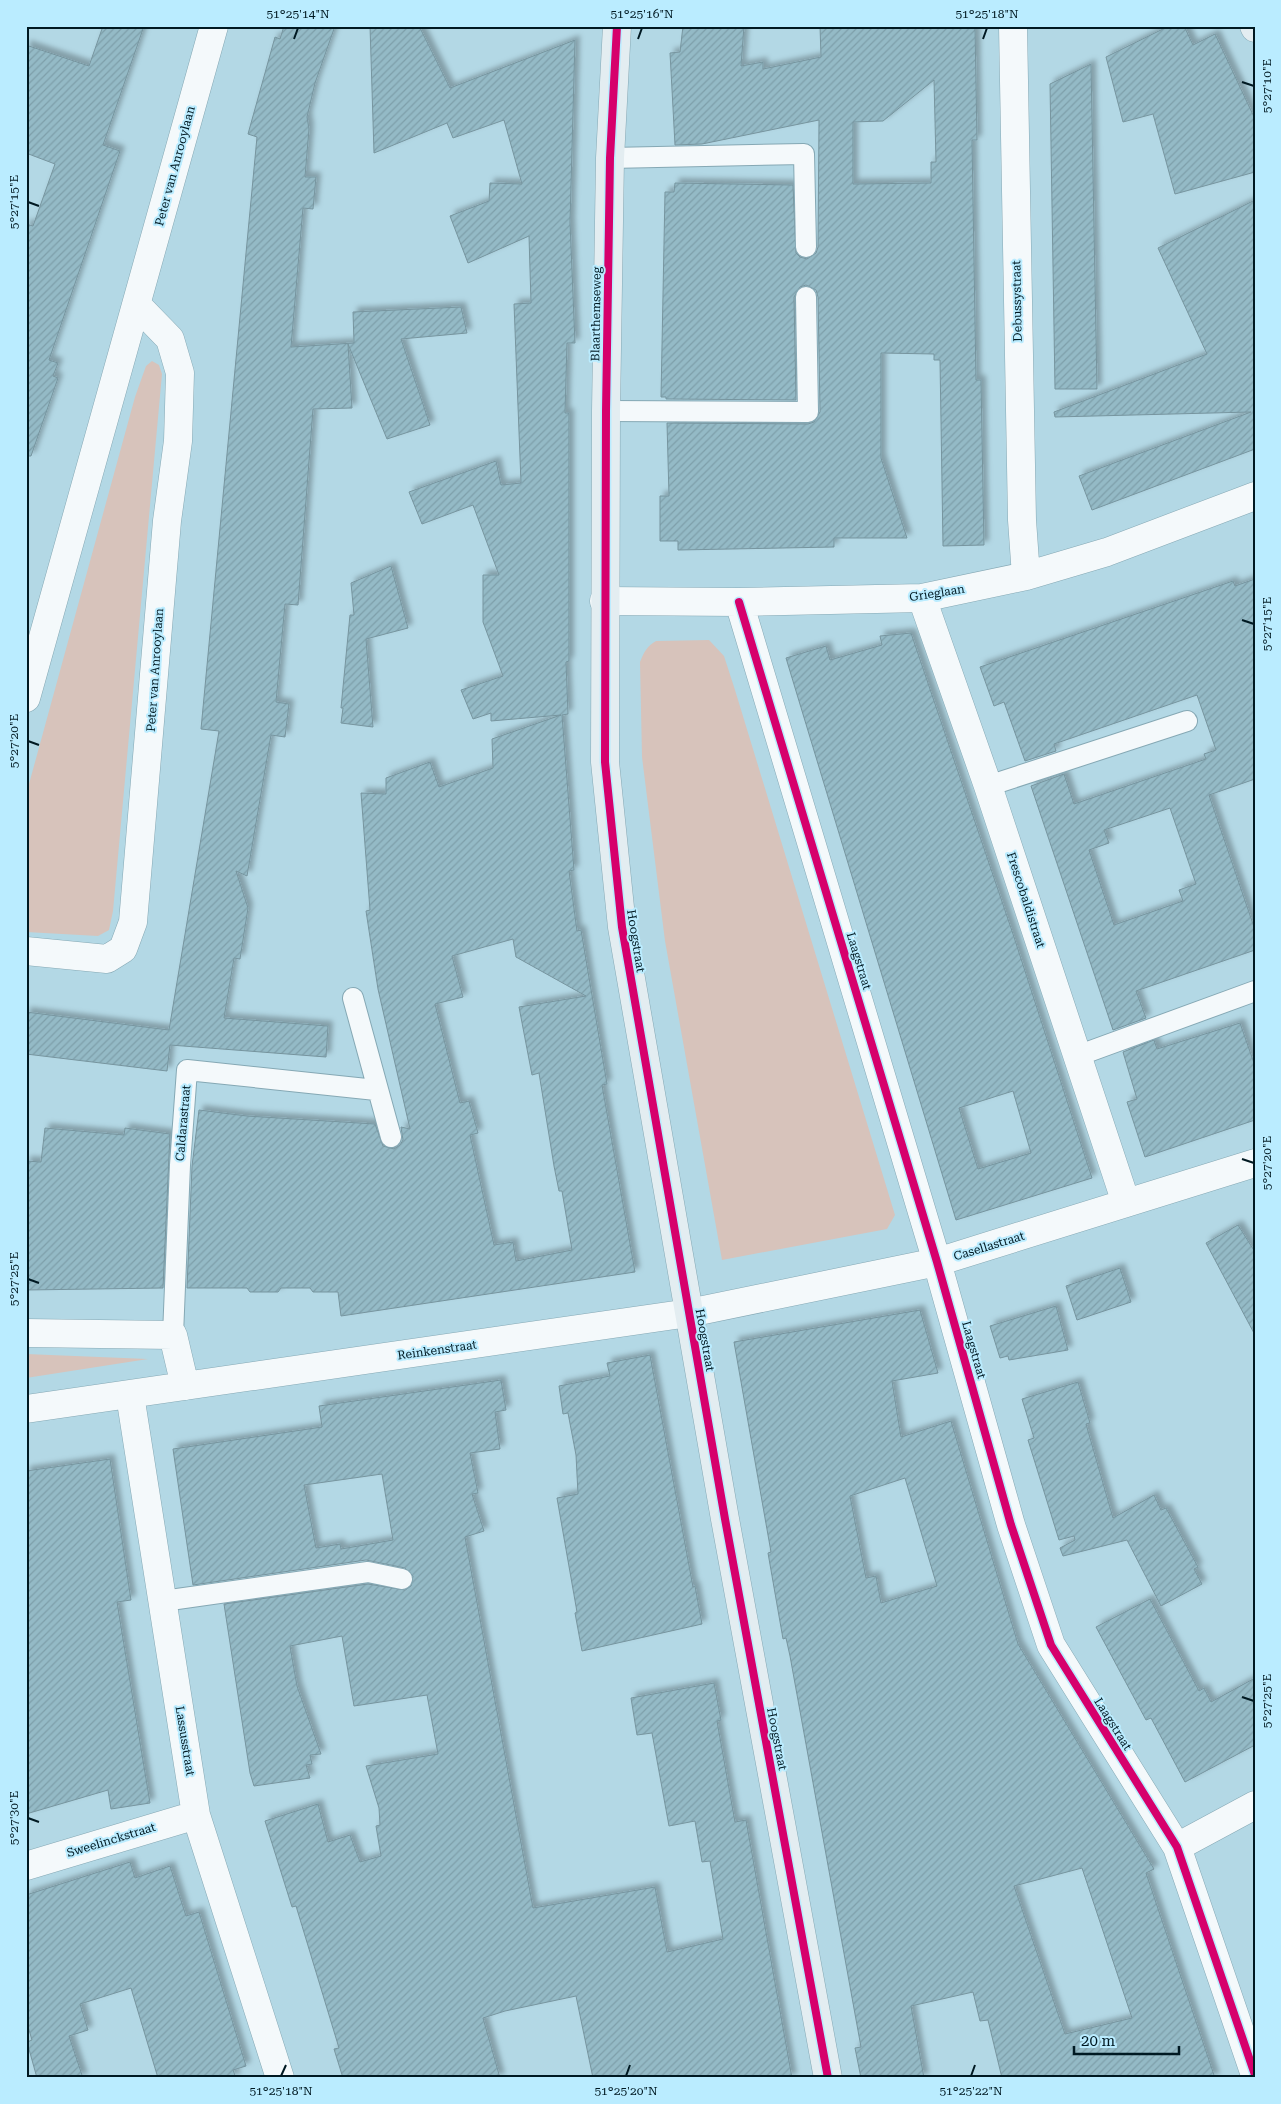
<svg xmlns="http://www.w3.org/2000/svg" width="1281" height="2104" font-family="'Roboto Serif',serif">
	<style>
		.green { fill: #d7c3bb }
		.building { fill: url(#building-hatch); stroke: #77959f; fill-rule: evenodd; filter: url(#shadow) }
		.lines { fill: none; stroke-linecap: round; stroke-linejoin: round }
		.lane-casing { stroke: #85a8b4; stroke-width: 22 }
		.street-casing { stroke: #85a8b4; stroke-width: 29 }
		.secondary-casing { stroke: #85a8b4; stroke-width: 29 }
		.lane { stroke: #f4f9fb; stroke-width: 20 }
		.street { stroke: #f4f9fb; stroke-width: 28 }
		.secondary { stroke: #e3edf1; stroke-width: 28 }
		.cycleway-casing { stroke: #baecff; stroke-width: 11 }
		.cycleway { stroke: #d6006c; stroke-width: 8 }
		.ticks { fill: none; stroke: #001922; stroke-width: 2 }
		.labels { text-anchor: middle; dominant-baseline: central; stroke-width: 4; stroke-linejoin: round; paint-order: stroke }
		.street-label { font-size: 12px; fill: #001922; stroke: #baecff }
		.neatline { fill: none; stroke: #001922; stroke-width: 2 }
		.ticks-label { font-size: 12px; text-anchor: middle; fill: #001922 }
	</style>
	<defs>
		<pattern id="building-hatch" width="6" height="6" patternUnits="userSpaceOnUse" patternTransform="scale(1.25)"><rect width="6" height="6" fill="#94bac6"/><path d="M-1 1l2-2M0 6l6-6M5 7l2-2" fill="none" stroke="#7e9faa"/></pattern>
		<filter id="shadow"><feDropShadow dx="4.5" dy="-4.5" stdDeviation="2.5" flood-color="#0004"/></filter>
	</defs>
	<rect width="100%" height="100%" fill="#b3d8e5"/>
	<path class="green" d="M152,361l7,4 3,9 -49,537 -4,19 -11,6 -72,-4v-137l109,-398 11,-31z
		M709,640l15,16 11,34 160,525 -8,14 -165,31 -57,-319 -23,-184 -2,-95c4,-10 7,-16 16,-21z
		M26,1354l122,5 -122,19z"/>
	<path class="building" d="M103,26h41l-41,119 17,6 -71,209 9,3 -5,13 5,2 -27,78h-5v-232l7,2 22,-62 -29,-11v-108l63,21z
		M284,26h51l-20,57 -8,34 2,12 -4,48h11l-3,32 -10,-1 -12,139 63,-4 -1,-31 108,-5 6,26 -66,6 29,86 -43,14 -39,-95 4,64 -39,1 -15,196 -13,-1 -9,98 13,2 -4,33 -14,-2 -24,141 -11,-5 12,37 -8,51 -6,-1 -10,60 104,8 -2,31 -156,-12 -3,26 -141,-17v-42l143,18 50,-299 -18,-2 56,-592 -9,-3 27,-97 5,2z
		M370,26h49l31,62 125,-48 -5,182 5,121h-8l-2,70h4v248l-3,1 2,52 -6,1 12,155 -5,1 8,60 4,-1 26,154 -5,1 33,187 -294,44 -3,-24h-25l-3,-4h-29l-3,4h-28l-3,-4h-60l5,-122 7,-56 48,6 128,8 8,22 11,3 6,-4 3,-5 -2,-13 9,2 -32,-140 -12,-78 4,-1 -9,-117 25,1v-16l44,-16 9,25 54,-19 -1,-29 69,-24 -70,6v-8l-18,6 -12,-29 42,-14 -20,-54v-47h16l-26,-70 -51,19 -13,-32 87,-31 5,24 20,-2 -7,-179 17,-1 -2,-67 -61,27 -18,-47 39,-15 1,-18 32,1 -18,-64 -51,18 -6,-15 -73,30zM513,939l3,18 70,39 -67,11 13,68 7,-2 15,93 5,25h3l10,59 -56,11 -3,-19 -19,3 -24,-110 8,-2 -9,-32 -9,2 -25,-99 28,-7 -11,-41z
		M683,26h61l-3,40 22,-4v7l58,-12 -1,-31h155l2,114h-5l4,240h5l3,165 -41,1 -3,-186h-6v-6l-53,-1v105l26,80h-73v9l-103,2 -53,1v-9h-18v-45h9l-2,-73 141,1 6,-2 6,-10 -2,-115 -2,-7 -10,-5 -6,2 -6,10 2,103 -130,-1v-2h-5l4,-205h9l1,-9 118,2 3,68 4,4 7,2 9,-6 2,-6 1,-127 -117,24 -27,1 -5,-92 10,-1zM934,80l2,82h-5v21l-78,1v-62l30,-1z
		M1169,26h15l9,19 22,-11 40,85v53l-80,22 -22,-80 -30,8 -17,-65z
		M1091,64l6,325h-42l-5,-305z
		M1255,200v249l-163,61 -13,-34 172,-64 -196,5 -1,-5 153,-58 -49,-106z
		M391,566l17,62 -42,11 7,88 -32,-4 2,-15h-2l9,-93h4l-3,-32z
		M1255,579v200l-46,16 46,135v20l-119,41 10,27 -33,12 -82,-244 33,-12 10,30 132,-45 -2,-5 12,-4 -19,-55 -143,49 2,7 -31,10 -21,-59 -10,4 -14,-39 253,-86 2,5zM1170,808l26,76 -17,6 4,11 -69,24 -25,-75 20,-7 -5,-13z
		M911,633l102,301 79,244 -136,42 -170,-562 40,-12 4,14 52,-15 -2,-9zM1013,1091l18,62 -53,16 -19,-61z
		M1240,1023l15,43v54l-110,37 -18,-55 10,-3 -14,-47 31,-12 3,9z
		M45,1128l79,7 1,-7 45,6 -7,154 -137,2v-129l15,1z
		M1238,1225l17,27v83l-49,-92z
		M1120,1268l11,34 -54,18 -11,-34z
		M1056,1306l12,44 -59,10 -1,-4 -8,2 -10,-32z
		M920,1310l18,63 -46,8 9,56 50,-16 67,223 136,225 -8,4 69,205h-213l-14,-58 -8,1 -7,-29 -62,14 13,72h-63l-6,-30 6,-1 -71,-391 -4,-18 -3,1 -4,-23 -11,-63 3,-1 -37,-210zM905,1478l32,108 -56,17 -5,-27 -10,2 -16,-82zM1082,1868l50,150 -67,16 -51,-148z
		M650,1355l43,232 2,-1 7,38 -120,27 -7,-38 2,-1 -20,-114 21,-4 -2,-39 -8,-42 -5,1 -4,-28 51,-10 -3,-13z
		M501,1380l5,30 -11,2 5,37 -30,4 8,40 -6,1 12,37 -19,6 68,371 122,-21 12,65 56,-13 -13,-78 -8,1 -7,-41 -26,5 -17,-93 -15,2 -6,-37 83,-15 7,37 -4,1 18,101 11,-2 46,258h-199l-17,-82 -71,15 -22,7 17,60h-157l-9,-29 5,-1 -43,-142 -4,1 -27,-86 53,-17 10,38 22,-7 10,27 21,-6 -5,-30 4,-1 -1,-17 -13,-42 72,-12 -11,-59 -73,11 -12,-70 -52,10 7,40 24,68 -11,1 2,9 -6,1 4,13 -56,8 -4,-13 -26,-169 144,-20 37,6 6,-4 2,-10 -8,-8 -39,-8 -173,25 -20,-136 149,-22 -3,-21zM382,1474l11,66 -52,9 -1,-5 -24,4 -12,-63z
		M1078,1382l12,41 -4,1 27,94 41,-23 7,15 5,-2 32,59 -4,2 8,15 -41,22 -34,-66 -64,16 -3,-8 15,-8 -1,-4 -15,4 -31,-100 6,-2 -12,-39z
		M110,1459l21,141 -14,2 33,201 -39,6 -3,-19 -82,24v-343z
		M1150,1599l49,92 5,-3 7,14 44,-24v67l-70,37 -34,-64 -5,2 -50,-93z
		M130,1862l5,16 35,-12 16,50 13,-4 47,154 -13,4 3,8h-78l-27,-90 -51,16 8,26 -19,6 14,42h-46l-10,-36 5,-2 -6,-20v-125z"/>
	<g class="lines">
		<defs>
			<path id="lane" d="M610,158l194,-4 2,93
				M606,411l202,1 -2,-115
				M988,786l199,-65
				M353,998l38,139
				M1077,1056l178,-65
				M173,1335l7,-170 7,-95 189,20
				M163,1601l205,-29 34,7"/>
			<path id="street" d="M1013,26l9,494 4,56
				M922,598l66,188 138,417
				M604,601l135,1 183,-4 104,-22 81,-24 148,-56
				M739,602l198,660 74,263 40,120 126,202 78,228
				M26,698l188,-672
				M26,951l81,8 16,-10 10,-27 34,-401 11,-80 2,-68 -10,-34 -33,-34
				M26,1333l147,2 12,51
				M130,1395l66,420 84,263
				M26,1409l663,-96 248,-51 318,-99
				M1177,1847l78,-42
				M26,1866l170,-51"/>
			<path id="secondary" d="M617,26l-7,132 -4,253 -1,351 17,165 103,592 103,559
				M1254,26l1,2"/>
		</defs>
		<use href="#lane" class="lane-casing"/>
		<use href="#street" class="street-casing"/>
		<use href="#secondary" class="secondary-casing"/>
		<use href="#lane" class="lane"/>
		<use href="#street" class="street"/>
		<use href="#secondary" class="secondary"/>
		<defs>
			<path id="cycleway" d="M617,26l-7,132 -4,253 -1,351 17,165 103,592 103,559
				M739,602l198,660 74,263 40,120 126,202 78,228"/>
		</defs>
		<use href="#cycleway" class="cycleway-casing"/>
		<use href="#cycleway" class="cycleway"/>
	</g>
	<path class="ticks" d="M294,39l4,-11M638,39l4,-11M983,39l4,-11M1242,82l12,4M28,202l11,4M1242,620l12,4M28,741l11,4M1242,1159l12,4M28,1279l11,4M1242,1697l12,4M28,1818l11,4M281,2076l5,-11M626,2076l4,-11M971,2076l4,-11"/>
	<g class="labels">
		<g class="street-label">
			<text transform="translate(175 166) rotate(-75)">Peter van Anrooylaan</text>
			<text transform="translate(1017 301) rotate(-91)">Debussystraat</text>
			<text transform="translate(596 314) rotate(-89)">Blaarthemseweg</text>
			<text transform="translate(937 593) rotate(-9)">Grieglaan</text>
			<text transform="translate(155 670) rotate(-86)">Peter van Anrooylaan</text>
			<text transform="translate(1026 900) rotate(72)">Frescobaldistraat</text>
			<text transform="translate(636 941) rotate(81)">Hoogstraat</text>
			<text transform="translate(859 961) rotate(73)">Laagstraat</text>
			<text transform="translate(183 1123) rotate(-85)">Caldarastraat</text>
			<text transform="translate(989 1246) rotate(-17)">Casellastraat</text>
			<text transform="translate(705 1340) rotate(80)">Hoogstraat</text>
			<text transform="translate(437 1350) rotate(-8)">Reinkenstraat</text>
			<text transform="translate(974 1350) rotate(74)">Laagstraat</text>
			<text transform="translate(1113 1724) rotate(58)">Laagstraat</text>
			<text transform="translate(777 1739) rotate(79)">Hoogstraat</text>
			<text transform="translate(185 1741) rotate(81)">Lassusstraat</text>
			<text transform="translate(111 1840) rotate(-17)">Sweelinckstraat</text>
		</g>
	</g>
	<rect width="1281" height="2104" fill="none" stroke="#baecff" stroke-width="55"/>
	<path d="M1074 2046v8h105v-8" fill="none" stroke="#001922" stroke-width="2.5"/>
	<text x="1081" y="2046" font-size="15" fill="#001922" stroke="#baecff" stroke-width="4" paint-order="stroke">20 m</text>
	<rect x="28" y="28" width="1226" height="2048" class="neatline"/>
	<g class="ticks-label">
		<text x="298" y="18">51°25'14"N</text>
		<text x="642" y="18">51°25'16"N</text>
		<text x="987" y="18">51°25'18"N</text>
		<text transform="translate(1267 86) rotate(-90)" y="4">5°27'10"E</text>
		<text transform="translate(14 202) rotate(-90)" y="4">5°27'15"E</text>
		<text transform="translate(1267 624) rotate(-90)" y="4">5°27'15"E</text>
		<text transform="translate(14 741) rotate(-90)" y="4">5°27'20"E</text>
		<text transform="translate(1267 1163) rotate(-90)" y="4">5°27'20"E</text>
		<text transform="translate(14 1279) rotate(-90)" y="4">5°27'25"E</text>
		<text transform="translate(1267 1701) rotate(-90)" y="4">5°27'25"E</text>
		<text transform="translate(14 1818) rotate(-90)" y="4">5°27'30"E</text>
		<text x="281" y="2095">51°25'18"N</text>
		<text x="626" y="2095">51°25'20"N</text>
		<text x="971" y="2095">51°25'22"N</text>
	</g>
</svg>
